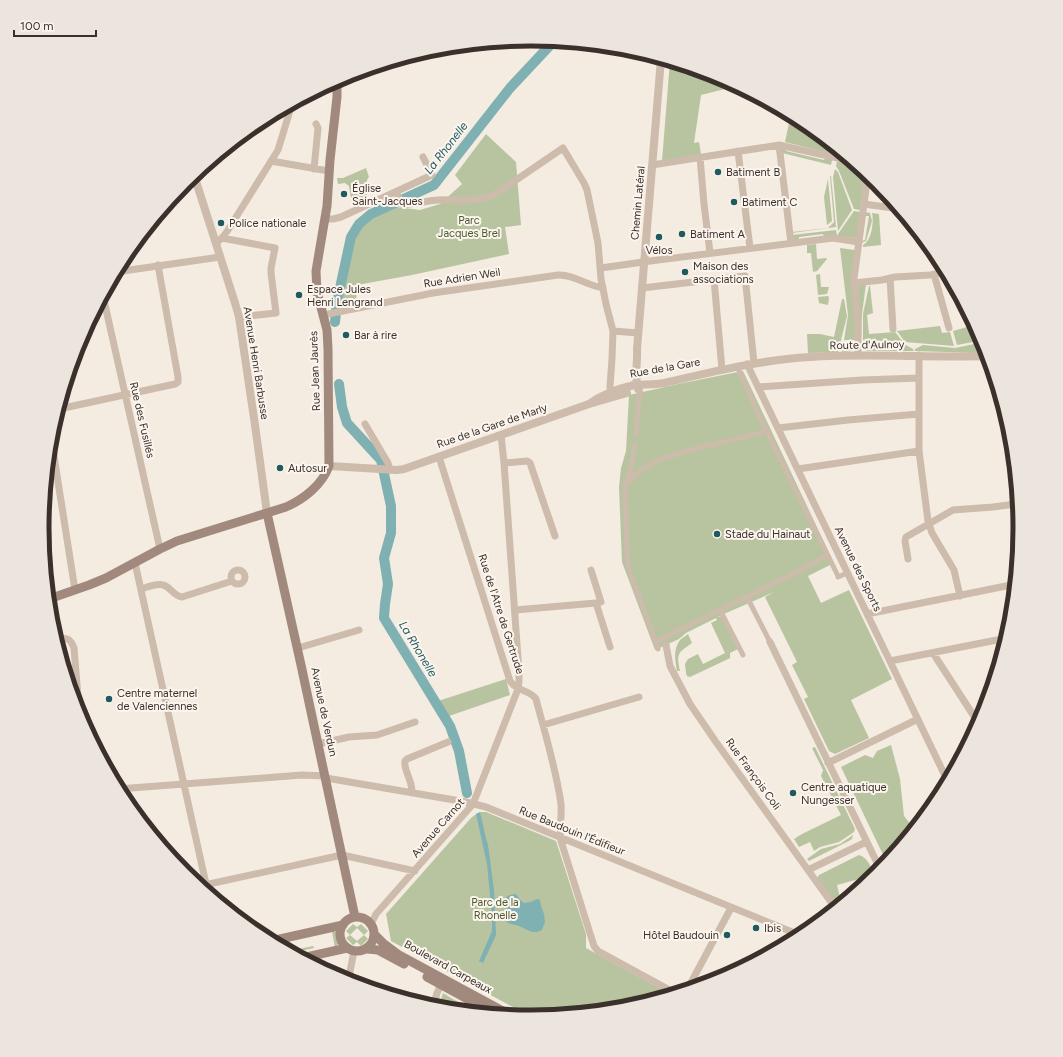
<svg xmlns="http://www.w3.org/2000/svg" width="1063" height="1057" font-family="Figtree,sans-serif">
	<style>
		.green { fill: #b8c4a0; fill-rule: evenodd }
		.water { fill: #7fb0b2 }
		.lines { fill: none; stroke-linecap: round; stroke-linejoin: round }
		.river { stroke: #7fb0b2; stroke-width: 10 }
		.pedestrian { stroke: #cdbbac; stroke-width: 5 }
		.minor { stroke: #cdbbac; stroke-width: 7 }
		.tertiary { stroke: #cdbbac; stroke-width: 8 }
		.secondary { stroke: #a18a7d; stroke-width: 9 }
		.poi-dot { fill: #1f5a5e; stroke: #fbf5ee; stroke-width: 1.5 }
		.labels { text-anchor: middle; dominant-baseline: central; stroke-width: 4; stroke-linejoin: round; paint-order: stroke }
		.poi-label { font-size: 11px; fill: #3b302b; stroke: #fbf5ee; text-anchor: start }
		.street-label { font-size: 11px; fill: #3b302b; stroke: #fbf5ee }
		.park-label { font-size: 11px; fill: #4a5a2e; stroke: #fbf5ee }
		.water-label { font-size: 12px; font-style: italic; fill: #1f5a5e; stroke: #fbf5ee }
		.rim { fill: none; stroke: #3b302b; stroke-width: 5 }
	</style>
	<rect width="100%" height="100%" fill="#f4ebe1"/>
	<path class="green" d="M670,61l49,15 18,10 -36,9 -7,48 5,-1 2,12 -39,7z
		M789,123l13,4 6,-2 24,20 1,9 -48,-12z
		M486,134l30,28 5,63 -16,2 4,27 -97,21 -55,10 -1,19 -17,4 14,-68 7,-12 12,-10 24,-11 24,3 20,-6 22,-20 -7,-9z
		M784,148h2v3l38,9 1,-2 7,2 -1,5 -49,-12z
		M837,161l6,2 9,-2 9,8 2,19 -3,22 -6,-1 -15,-38 -3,-5z
		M366,168l3,9 -1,1 -4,10 4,10 -16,6 -3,-18 -4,-3 -7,1 -1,-6h6z
		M835,169l3,3 14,38 -14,21 -5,-54z
		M830,176h1l5,51 -44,6v-1l36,-4 6,-6z
		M828,179l4,42 -5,4 -3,-28z
		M854,211l6,1 -3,25 -2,1 -17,-2v-2z
		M865,212l5,1 2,8 -6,20 -5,2 1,-2 3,-1 4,-24h-4z
		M872,213l7,1 2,31 -18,2v-2c9,-4 11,-24 9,-32z
		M836,230l1,6 -13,1 -1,-3 -24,3v3h-5l-2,-5z
		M816,244l1,15 9,-1 1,1 -10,12 -4,1 -2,-19h-4v-8z
		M840,248l15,2v90h-11l4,-25z
		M820,274l1,13h8l-2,7 -9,1 -2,-20z
		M860,284h6l-4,30 -1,26 -3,-53z
		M869,286h1l3,27 -6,2 2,19 26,-2 8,10 -40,-2v-26z
		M828,296l1,2 -1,7 -9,-2 -1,-6z
		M842,299h2l3,17 -9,36 -30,1 -1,-19h13l14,3z
		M974,325l1,7h4l4,8 -26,5 -4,-14z
		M940,326l2,7 8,-1 4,14 -49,-4 -8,-11z
		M844,342h11c0,11 -4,9 -13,10z
		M861,342l43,2 9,5 1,2h-48l-5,-3z
		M984,342l3,10 -12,1 -60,-2v-2l8,-4 32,3z
		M743,371l91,192 -26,13 13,27 28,-13 43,89 -41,21 18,38 -34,16 -6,-3 -25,-52 4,-2 -16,-32 5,-3 -32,-65 9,-5 -57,25 5,-1 16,33 -8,4v5l-4,2 -36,17 -3,-1 -1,-3 -1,-9 3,-5 10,-5 5,10 22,-11 -14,-30 6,-3 -1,-2 -30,15 -7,6 -24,11 -33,-88 -3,-75 2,-19 5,-17 3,-56 54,-12z
		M688,634l4,9c-14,10 -16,10 -12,28h-3c-2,-10 -4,-22 3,-31 2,-2 6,-4 8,-6z
		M506,679l4,16 -61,21 -11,-15z
		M891,745l9,34 4,37 7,9 3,6 -27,32 -46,-96 24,-12 8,3 4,-7z
		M815,747l40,82 -1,3 -15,10 -19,5 -6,4 -4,-9 -11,5 -5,-8 8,-5 39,-19 -20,-39 2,-6 -11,-22z
		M481,812h5l70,29 30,93v14l86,47 -45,14 -94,9 -142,-77 -5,-27 85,-96 5,-4z
		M853,835l-1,4 -3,2 -40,20 -2,-2 14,-10 19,-5z
		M859,855c10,3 12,13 16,22l-4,3 -1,-4 -33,9 3,13 10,-1 -12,10 -21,-29 2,-3z
		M353,924l4,3 4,-3 7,7 -4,4 4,4 -7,7 -4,-4 -4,3 -7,-7 4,-3 -4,-4zM357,928l7,7 -7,6 -7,-6z
		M332,931l5,2c2,6 3,11 -2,15z
		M313,946l1,2 -22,5 -3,-2z
		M443,993l33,20 -38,-4 4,-13z"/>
	<path class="water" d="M480,812l6,26 2,7 6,45 2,45 -13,28 -4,-2 13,-30v-14l-5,-53 -11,-50z
		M516,894l4,6 4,3 7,-1 6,-3 3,1 1,6 3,8 1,8 -3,8 -5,2h-5l-13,-6 -11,-3 -7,-6 4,-6c-1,-11 -2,-16 11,-17z"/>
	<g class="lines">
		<path class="river" d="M335,322l2,-20 14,-65 8,-13 12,-10 63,-29 76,-97 44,-47
			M339,384l3,23 5,16 34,37 10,46v27l-7,25 4,26 -3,20 -1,14 66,108 9,25 8,42"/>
		<path class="pedestrian" d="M737,366l23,52 78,158v1l9,-4
			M636,435l3,-38 2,-3 -1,-5
			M635,445l-4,22 -6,20 2,69 2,13 29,80
			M628,483c19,-25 53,-30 82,-38 19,-4 38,-9 57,-14
			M747,597l23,45
			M720,610l23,45
			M655,642l140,-69 32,-18"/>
		<path class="minor" d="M424,55l4,-4
			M326,86l5,1 3,-2
			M779,145l12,98
			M738,151l12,97
			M700,157l4,47 6,49
			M271,161l58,10
			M652,165l127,-20 63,14h7
			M314,169l4,-41 -2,-4
			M396,192l6,12 2,1c12,-2 23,-4 34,-5 18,-1 43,3 59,-7l66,-45 21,35 3,7 11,53 3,36 5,25 7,27 -1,28 -2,27 2,11
			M864,204l36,5
			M325,219h8l8,-2 91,-42 -9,-18
			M222,238l53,10 -4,20v5l5,40 -37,4
			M216,243l6,-5 6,-8 50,-80 14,-46
			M601,268l49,-7 183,-23 26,4
			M116,272l104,-15
			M934,274l15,54
			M890,278l3,51
			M714,279l8,91
			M854,283l28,-3 13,-3 35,-2 17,-3
			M642,288l103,-12 9,87
			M103,296l57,253
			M323,315l110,-22 125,-18c15,-1 30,11 45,13
			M613,331l25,2
			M858,355v-28l-4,-49 12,-89 -1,-17
			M919,355v96l9,70 4,12 22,37 6,26
			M747,364l201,418
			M758,387l104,-7 57,-2
			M59,409l116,-25 3,-2v-5l-20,-112
			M365,424l23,39 2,7
			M778,428l70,-8 71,-6
			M51,437l24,153
			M439,457l71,224c6,10 20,9 26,18 9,35 20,69 25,105 1,13 -2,25 0,37l33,105 4,5 79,43
			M504,463l23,-2 3,2 25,73
			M798,469l121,-18
			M908,559l-3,-18 1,-4 47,-27 40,-3 23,-3 3,22
			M135,563l73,330
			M591,570l10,32 -5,1 14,44
			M231 577a7 7 0 1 1 14 0a7 7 0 1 1-14 0Z
			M141,589c6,-2 16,-6 22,-4 8,2 10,11 19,12l50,-16
			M515,610l81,-7
			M867,614l149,-30
			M56,639c10,-1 14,-2 18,9l4,49 -2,6 1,4
			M770,642l111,229
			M666,645l4,21 20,38 26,38 120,167
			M298,648l61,-18
			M933,653l46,71
			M890,661l117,-23
			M543,725l96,-28
			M318,744l31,-7 28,-2 38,-13
			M828,763l90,-44
			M325,778l7,1 134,23 20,5 316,129
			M118,789l184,-14 23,1
			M412,793c1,-12 -9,-23 -7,-32l2,-2 41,-17
			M808,870l58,-28
			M200,886l142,-31 73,16
			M371,924l5,-10 97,-110 45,-115 1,-8v-9l-15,-209 -3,-28
			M348,982l6,-31
			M687,990l44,-82
			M433,1008l4,-15 4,-8"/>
		<path class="tertiary" d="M194,175l41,128 4,14 16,108 12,88
			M638,389c-4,-15 0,-26 -1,-40l24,-290
			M589,404c14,-10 28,-15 45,-19 9,-1 20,0 30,-2 48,-11 96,-23 146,-26 59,-4 119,1 178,-1
			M329,466l68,4 7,-1 185,-65 38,-11"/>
		<path class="secondary" d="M267,513l34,152 54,252
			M49,599l40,-14 17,-7 54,-29 17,-8 109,-34c18,-8 36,-22 43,-41l-1,-117 -1,-19 -10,-38 -1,-21 11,-65 3,-46 7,-63v-11
			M340 934a17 17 0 1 1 34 0a17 17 0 1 1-34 0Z
			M375,935l8,8 16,12 113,61
			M271,941l72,-16
			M367,949l11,1 26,14
			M302,958l45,-10
			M427,977l68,37"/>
	</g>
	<g class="poi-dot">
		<circle cx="718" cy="172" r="4"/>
		<circle cx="344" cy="194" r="4"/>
		<circle cx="734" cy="202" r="4"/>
		<circle cx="221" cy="223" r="4"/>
		<circle cx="682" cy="234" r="4"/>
		<circle cx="659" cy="237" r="4"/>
		<circle cx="685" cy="272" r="4"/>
		<circle cx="299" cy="295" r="4"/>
		<circle cx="346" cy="335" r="4"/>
		<circle cx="280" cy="468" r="4"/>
		<circle cx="717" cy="534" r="4"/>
		<circle cx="109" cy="699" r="4"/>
		<circle cx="793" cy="793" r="4"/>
		<circle cx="756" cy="928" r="4"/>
		<circle cx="727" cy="935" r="4"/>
	</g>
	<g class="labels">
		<g class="poi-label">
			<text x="726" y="172">Batiment B</text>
			<text x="352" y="188">Église<tspan x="352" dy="13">Saint-Jacques</tspan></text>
			<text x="742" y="202">Batiment C</text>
			<text x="229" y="223">Police nationale</text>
			<text x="690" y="234">Batiment A</text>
			<text x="659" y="250" text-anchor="middle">Vélos</text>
			<text x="693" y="266">Maison des<tspan x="693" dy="13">associations</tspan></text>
			<text x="307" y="289">Espace Jules<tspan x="307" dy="13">Henri Lengrand</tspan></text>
			<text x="354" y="335">Bar à rire</text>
			<text x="288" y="468">Autosur</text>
			<text x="725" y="534">Stade du Hainaut</text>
			<text x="117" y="693">Centre maternel<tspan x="117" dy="13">de Valenciennes</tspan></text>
			<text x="801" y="787">Centre aquatique<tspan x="801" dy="13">Nungesser</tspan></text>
			<text x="764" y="928">Ibis</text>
			<text x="719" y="935" text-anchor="end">Hôtel Baudouin</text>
		</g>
		<g class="street-label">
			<text transform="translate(638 203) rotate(-85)">Chemin Latéral</text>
			<text transform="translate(462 278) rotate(-9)">Rue Adrien Weil</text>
			<text transform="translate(867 345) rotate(-1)">Route d'Aulnoy</text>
			<text transform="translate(256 363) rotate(81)">Avenue Henri Barbusse</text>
			<text transform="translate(665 368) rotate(-10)">Rue de la Gare</text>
			<text transform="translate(315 371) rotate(-92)">Rue Jean Jaurès</text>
			<text transform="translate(142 420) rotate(77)">Rue des Fusillés</text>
			<text transform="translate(492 426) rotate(-19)">Rue de la Gare de Marly</text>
			<text transform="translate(858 569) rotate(64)">Avenue des Sports</text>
			<text transform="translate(501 614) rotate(72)">Rue de l'Atre de Gertrude</text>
			<text transform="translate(324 712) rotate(78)">Avenue de Verdun</text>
			<text transform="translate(753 774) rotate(54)">Rue François Coli</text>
			<text transform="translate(438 828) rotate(-49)">Avenue Carnot</text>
			<text transform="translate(572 831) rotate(22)">Rue Baudouin l'Édifieur</text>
			<text transform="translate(448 967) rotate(29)">Boulevard Carpeaux</text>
		</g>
		<g class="park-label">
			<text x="469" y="220">Parc<tspan x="469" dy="13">Jacques Brel</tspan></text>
			<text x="495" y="902">Parc de la<tspan x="495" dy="13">Rhonelle</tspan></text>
		</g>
		<g class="water-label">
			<text transform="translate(446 148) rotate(-52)">La Rhonelle</text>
			<text transform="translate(418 649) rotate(59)">La Rhonelle</text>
		</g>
	</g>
	<path d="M0 0H1063V1057H0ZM49 528a482 482 0 1 1 964 0a482 482 0 1 1-964 0Z" fill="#ece5de" fill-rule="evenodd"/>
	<path class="rim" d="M49 528a482 482 0 1 1 964 0a482 482 0 1 1-964 0Z"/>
	<path d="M14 30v6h82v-6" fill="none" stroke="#3b302b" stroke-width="2"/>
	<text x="20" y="30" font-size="12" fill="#3b302b" stroke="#fbf5ee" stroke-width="3" paint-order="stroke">100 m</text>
</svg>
